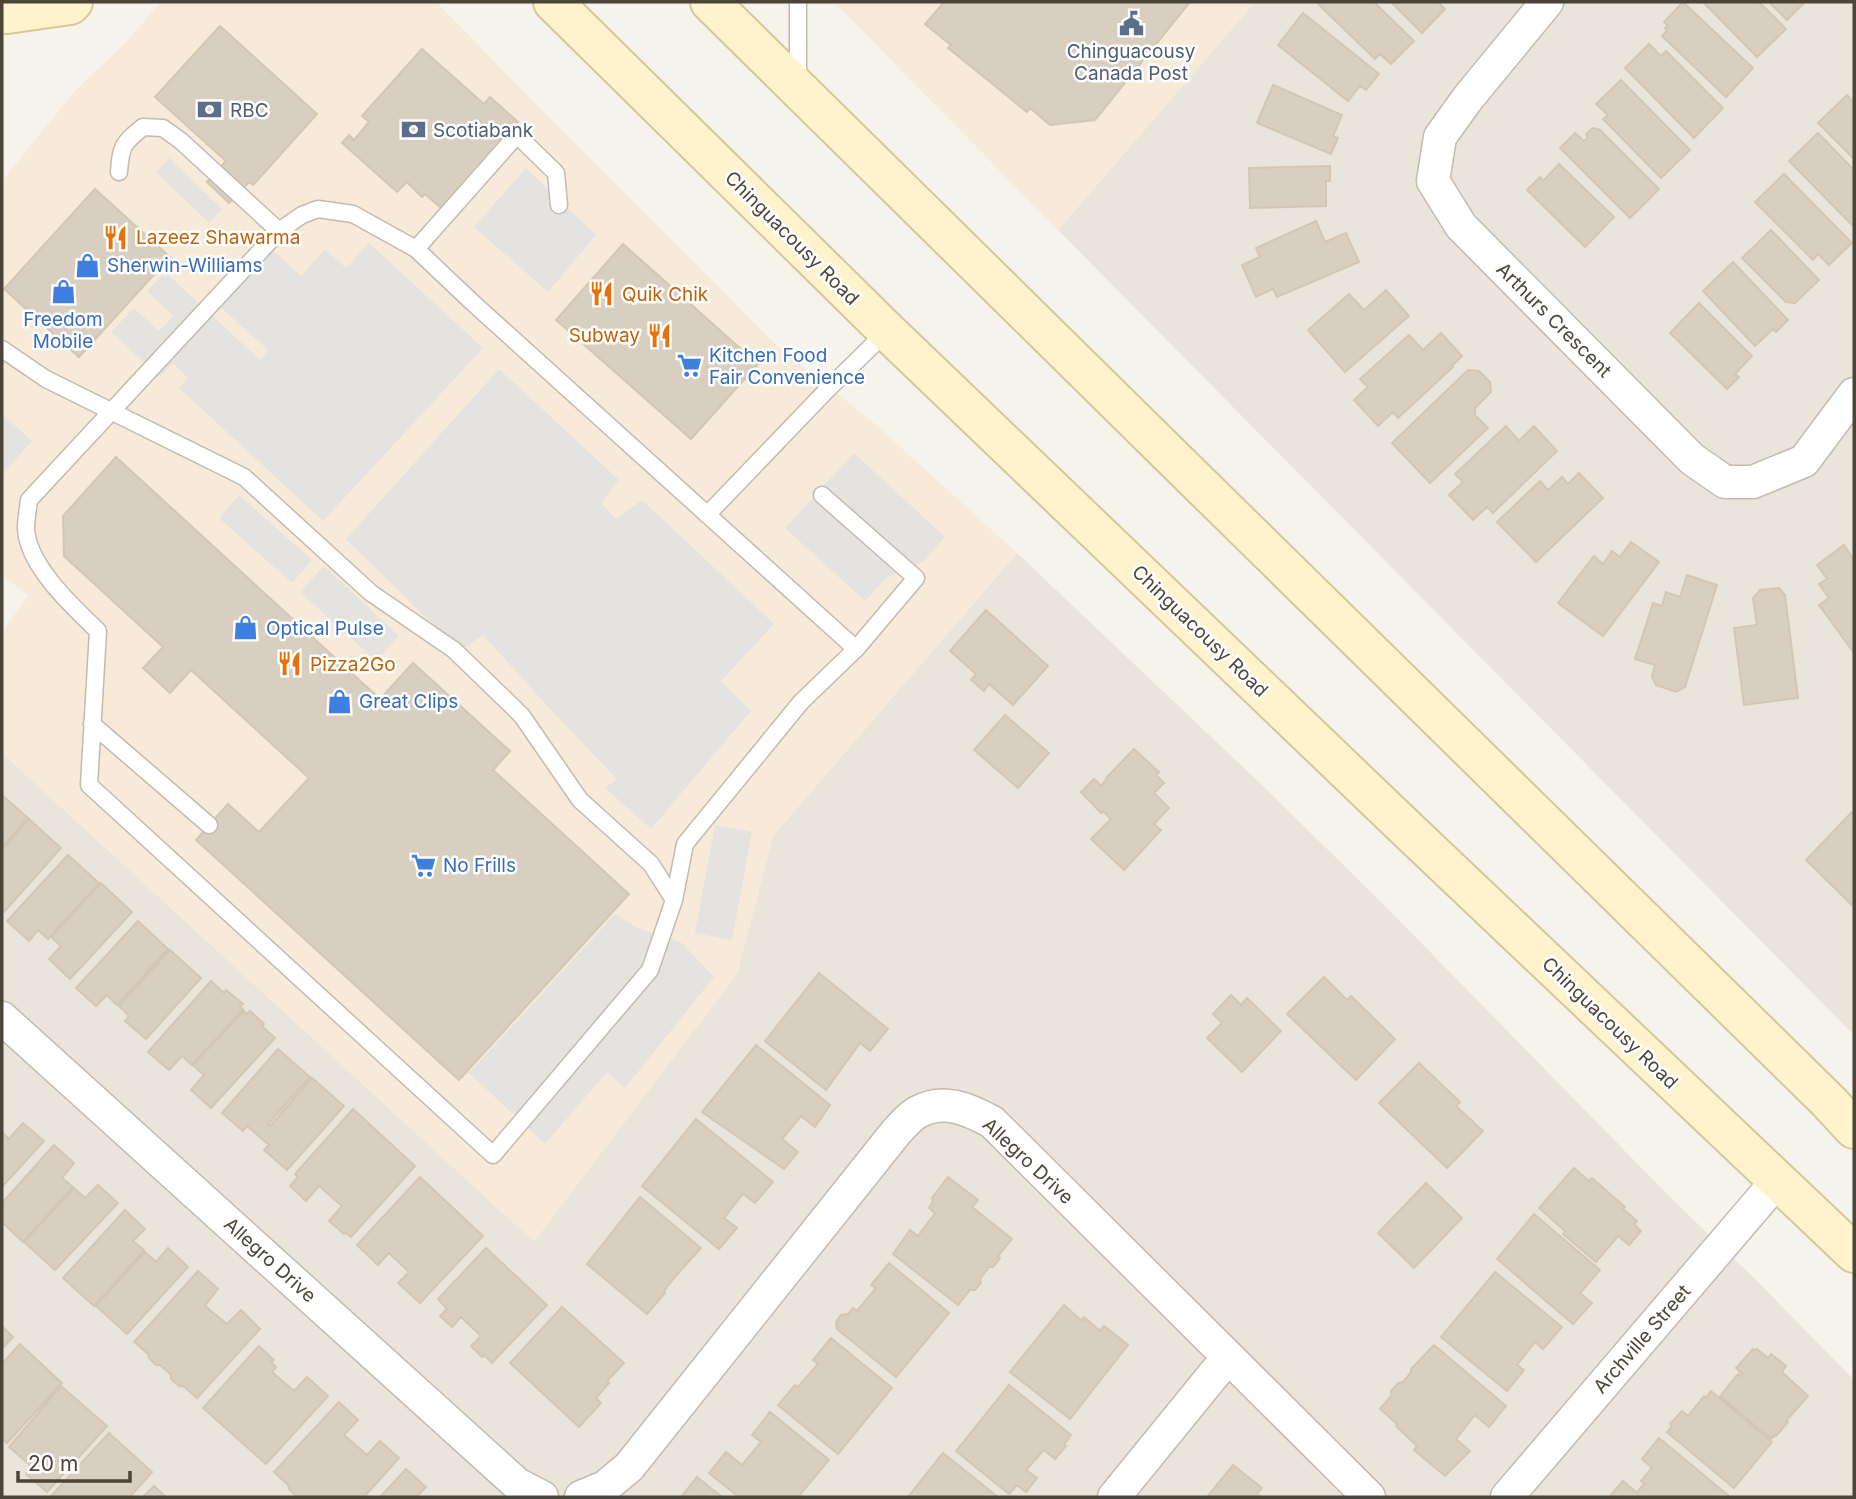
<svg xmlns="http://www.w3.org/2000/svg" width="1856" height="1499" font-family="Inter,sans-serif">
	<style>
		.residential { fill: #eae5da }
		.commercial { fill: #f7ead8 }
		.parking { fill: #e5e3e0 }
		.building { fill: #d8cfc1; stroke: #d3c7b4; stroke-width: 2 }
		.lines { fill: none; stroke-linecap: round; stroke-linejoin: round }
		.service-casing { stroke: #c2bbae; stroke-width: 19 }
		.minor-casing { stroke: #c2bbae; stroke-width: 35 }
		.secondary-casing { stroke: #d6c79b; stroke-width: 42 }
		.service { stroke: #fff; stroke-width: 16 }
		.minor { stroke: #fff; stroke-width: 32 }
		.secondary { stroke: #fff3cd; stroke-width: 38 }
		.labels { text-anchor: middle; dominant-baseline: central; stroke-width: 5; stroke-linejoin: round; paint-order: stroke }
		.service-label { font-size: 19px; fill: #4e5e75; stroke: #fff; text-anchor: start }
		.food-label { font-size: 19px; fill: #c56008; stroke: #fff; text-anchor: start }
		.street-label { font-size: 19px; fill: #4b4439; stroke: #fff }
		.shop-label { font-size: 19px; fill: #366cbe; stroke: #fff; text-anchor: start }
	</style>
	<rect width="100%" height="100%" fill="#f6f3ec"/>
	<path class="residential" d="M1255,2h599v1033l-796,-805z
		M1017,553l247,234 120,118 290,296 82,79 98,100v117h-1852v-744l532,488 203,-267 36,-138z"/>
	<path class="commercial" d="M161,2h275l102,104 236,237 101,81 142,129 -244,283 -36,138 -203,268 -532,-489v-121l26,-36 -26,-21v-394l72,-89 51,-49z
		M834,2h421l-197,228z"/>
	<path class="parking" d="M169,158l53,51 -13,14 -53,-51z
		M526,168l70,67 -48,57 -74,-65z
		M369,243l114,105 -160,173 -144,-133 9,-10 -15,-15 -13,14 -49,-45 23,-24 25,23 14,-15 -26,-25 18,-19 95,88 8,-10 -52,-47 52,-57 33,30 24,-27 21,19z
		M499,369l120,111 -18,23 15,16 26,-19 132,124 -53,57 30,30 -100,118 -46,-41 12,-9 -67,-70 -67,-74 -23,16 -114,-112z
		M2,414l30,27 -30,34z
		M854,453l91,84 -22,25 -37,16 -21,23 -80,-73z
		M239,495l73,65 -20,23 -73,-65z
		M324,566l75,70 -23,25 -76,-69z
		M715,825l37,7 -20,108 -37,-7z
		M615,914l22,14 45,15 32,34 -89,111 -18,-16 -62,72 -76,-71z"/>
	<path class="building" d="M944,2h246l-95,118 -45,5 -20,-17 -3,4 -79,-64 3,-3 -26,-21z
		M1316,2h58l40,39 -23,23 -11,-10 -5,5z
		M1391,2h47l7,7 -23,24z
		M1683,2l70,66 -27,29 -64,-61 5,-5 -2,-3 3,-2 -4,-4z
		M1703,2h56l27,27 -29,28z
		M1769,2h36l-18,18z
		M1303,13l76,61 -13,16 -6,-4 -12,15 -70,-56z
		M220,26l97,88 -64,71 -4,-3 -20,21 -22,-21 19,-21 -71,-64z
		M1649,44l12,12 5,-5 57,57 -29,30 -69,-70z
		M422,49l62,55 6,-7 28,25 -12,13 12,9 -76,65 -17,-15 -3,3 -15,-15 -10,10 -55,-49 7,-8 5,5 15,-18 -7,-6z
		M1621,80l69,70 -29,28 -58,-59 5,-4 -12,-11z
		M1273,85l69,30 -9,21 5,2 -7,16 -74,-31z
		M1847,95l7,8v56l-36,-36z
		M1593,128l7,2 59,59 -29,29 -70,-70 15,-15 9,8 4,-3 -2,-4z
		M1818,133l36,37v57l-65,-66z
		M1559,164l55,53 -29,30 -58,-57 13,-13 3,4z
		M1330,166v15h-4v25l-76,2 -1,-40z
		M1784,174l68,69 -23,22 -11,-11 -5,6 -58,-58z
		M95,189l75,68 -91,100 -75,-68z
		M1316,221l9,21 21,-9 13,29 -82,35 -4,-8 -17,8 -14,-32 18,-8 -4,-9z
		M1771,230l48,50 -24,23 -9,-1 -44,-44z
		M623,244l135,120 -67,75 -135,-119z
		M1733,262l55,58 -12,12 -3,-3 -18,17 -52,-55z
		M1386,290l23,26 -64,56 -37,-42 41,-36 15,16z
		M1699,303l53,53 -17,18 4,3 -12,12 -57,-56z
		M1441,333l21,23 -10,10 1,1 -55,51 -5,-6 -15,14 -24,-26 14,-13 -8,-8 49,-44 14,15z
		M1468,370l11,1 11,11 1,10 -16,16v7l13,13 -58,55 -38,-40z
		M1506,426l13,15 15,-15 23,25 -64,62 -6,-6 -14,13 -24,-25 14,-13 -8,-8z
		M116,457l264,242 33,-36 97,88 -17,19 136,124 -170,186 -263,-240 32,-36 31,28 50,-54 -118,-108 -21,23 -27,-25 20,-21 -99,-91 -1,-40z
		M1579,473l24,25 -67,64 -39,-40 43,-41 8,9 14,-13 6,7z
		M1631,542l28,20 -56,74 -45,-33 36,-47 9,8 9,-13 8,6z
		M1844,545l10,15v93l-35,-48 10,-7 -10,-14 8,-5 -10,-14z
		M1687,575l30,10 -32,102 -9,5 -20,-7 -4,-8 3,-12 -20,-6 18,-56 9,3 4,-14 14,5z
		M1779,588l6,7 13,103 -54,7 -10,-77 23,-3 -4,-27 7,-8z
		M986,610l62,56 -35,39 -24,-21 -5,7 -13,-11 5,-6 -26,-23z
		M1005,715l44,38 -31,35 -44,-38z
		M1134,749l25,23 -3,3 8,8 -10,10 15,15 -15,16 7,6 -37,40 -33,-31 20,-20 -8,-8 -2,2 -20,-21 13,-13 7,7 6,-7 -1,-1z
		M2,795l26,23 -26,29z
		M1852,812l2,2v93l-48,-47z
		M29,819l32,29 -57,64 -2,-2v-60z
		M68,855l31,28 -51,56 -10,-9 -9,11 -22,-20z
		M101,883l31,29 -62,67 -21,-20 12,-13 -10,-9z
		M138,921l30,28 -51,56 -10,-10 -11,11 -20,-18z
		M170,950l31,28 -55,61 -21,-18 4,-5 -10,-10z
		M819,973l69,56 -18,22 -10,-8 -34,47 -61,-49z
		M1324,977l23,23 4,-4 44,43 -39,41 -69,-66z
		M211,981l13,12 2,-3 17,14 -3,2 3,3 -51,56 -10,-9 -13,14 -21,-18z
		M1231,995l10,10 6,-7 34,33 -39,41 -35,-34 15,-15 -9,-9z
		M244,1011l3,3 3,-3 14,13 -2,2 13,12 -64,70 -20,-18 13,-15 -11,-10z
		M756,1045l74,60 -15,22 -14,-11 -19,23 16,13 -14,17 -82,-57z
		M278,1049l32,28 -42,47 2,2 42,-48 32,28 -57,64 -23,-20 5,-5 -22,-19 -4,5 -21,-18z
		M1419,1063l41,39 -4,4 27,25 -36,37 -68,-65z
		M353,1109l62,57 -64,71 -6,-5 -1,2 -15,-13 13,-15 -23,-20 -13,15 -16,-15 8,-9 -3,-3z
		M696,1119l77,63 -18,21 -12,-9 -19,24 13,10 -18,21 -77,-63z
		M23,1123l21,18 -42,46v-55l7,7z
		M54,1145l20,18 -12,15 11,9 -50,55 -21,-20v-19z
		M1574,1168l15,13 3,-3 33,29 -2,2 14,12 -3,3 7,7 -12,14 -11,-9 -22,26 -33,-28 2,-3 -26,-23z
		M420,1177l63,59 -63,67 -22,-20 11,-11 -20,-19 -11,12 -21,-20z
		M948,1177l30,23 -6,7 40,32 -14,17 2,2 -7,9h-4l-9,12 1,4 -6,7h-5l-12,15 -65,-51 17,-24 8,6 17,-23 -6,-5 4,-7 -1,-3z
		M1426,1183l36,35 -48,50 -36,-35z
		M98,1185l20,18 -63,67 -31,-28 50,-54 11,10z
		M640,1197l61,51 -27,30 -10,13 1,2 -18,21 -60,-50z
		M125,1210l20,19 -12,12 11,9 -50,56 -31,-28z
		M1534,1214l66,56 -20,23 12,10 -19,21 -76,-65z
		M168,1248l20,19 -61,67 -31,-28 49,-54 11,10z
		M486,1248l61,57 -55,58 -8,-8 -2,2 -11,-11 10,-10 -20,-19 -9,10 -12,-11 7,-7 -9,-10z
		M889,1263l60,50 -53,64 -59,-48 -1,-7 5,-7 7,-1 5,-6 4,3 19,-23 -5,-3z
		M198,1271l20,18 -13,17 22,18 14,-14 19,19 -63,69 -14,-12h-4l-8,-7v-4l-11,-10h-4l-7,-7 -1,-4 -14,-12z
		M1495,1272l67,55 -19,22 -8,-7 -18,23 7,5 -17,21 -66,-54z
		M1064,1305l18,16 2,-4 16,14 4,-5 24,19 -58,74 -60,-47z
		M562,1307l62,56 -17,18 2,2 -13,15 5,5 -22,24 -69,-64z
		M2,1326l11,11 -11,12z
		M831,1338l61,50 -54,66 -60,-49 17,-20 3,2 20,-23 -5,-4z
		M20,1344l42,39 -55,60 -5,-5v-74z
		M1434,1345l72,61 -17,21 -14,-12 -19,24 14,12 -25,25 -31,-26 3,-4 -21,-20 1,-2 -17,-15 12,-14 -1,-4 7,-8 5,-1 8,-10v-3z
		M259,1346l15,14 -3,2 5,5 -4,5 22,19 13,-14 21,19 -62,68 -63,-56z
		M1753,1349l2,1 2,-1 11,9 3,-4 15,12 -4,6 26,24 -22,25 2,1 -12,14 -1,-1 -4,4 -51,-43 18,-22 2,2 2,-2 -6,-6z
		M1009,1385l62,50 -7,10 2,1 -11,13 -11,-9 -18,20 11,8 -11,14 -9,-7 -8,9 -53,-43z
		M61,1386l46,40 -60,66 -21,-18 6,-7 -23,-20z
		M1711,1391l61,51 -38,46 -67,-56 5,-6 -2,-2 12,-13 6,5 16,-20 2,2z
		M339,1402l19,18 -14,15 23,20 13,-14 19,17 -35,39h-62l-7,-2 -6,-6 -1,-4 -14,-13z
		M770,1412l59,48 -31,37h-59l-30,-24 17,-21 16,13 19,-23 -9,-7z
		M109,1433l43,39 -22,25 -79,-1z
		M1659,1438l70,58 -1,1h-119l14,-16 14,12 7,-10 -3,-2 11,-13 -10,-9z
		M943,1453l55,44h-90z
		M1233,1465l29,23 -5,6 4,3h-54z
		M406,1469l20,18 -10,10h-36z
		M697,1477l25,20h-41z
		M154,1486l12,11h-23z"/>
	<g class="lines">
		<defs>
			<path id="service" d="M798,83v-81
				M119,172c2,-26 3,-28 24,-45l20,1 18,13 98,90
				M416,249l101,-114 39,38 3,32
				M2,349l44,30 198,98 127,116 83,57 60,58 8,8 58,84 71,64 23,36
				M822,495l94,83 -60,71 -55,53 -116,142 -11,56 -24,70 -157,185 -404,-370 9,-154c-25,-24 -71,-66 -72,-103 0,-9 2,-19 3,-28l250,-269 23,-16 16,-6 35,5 63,35 57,54 383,346
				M707,515l120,-125 60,-59
				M92,724l117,101"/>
			<path id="minor" d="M1547,2l-79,96 -28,39 -7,44 28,45 231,233 33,23h28l51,-21 50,-67
				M2,1018l515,466 25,13
				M581,1497l24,-10 24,-20 268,-336c6,-6 13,-15 21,-19 26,-14 50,-3 74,10l377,375
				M1114,1497l114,-140
				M1507,1497l270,-316"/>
			<path id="secondary" d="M553,2l334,329 522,500 445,422
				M710,2l462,455 657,645 25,27
				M7,14l63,-9 3,-3"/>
		</defs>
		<use href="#service" class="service-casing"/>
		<use href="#minor" class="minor-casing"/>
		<use href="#secondary" class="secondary-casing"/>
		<use href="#service" class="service"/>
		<use href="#minor" class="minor"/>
		<use href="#secondary" class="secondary"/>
	</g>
	<defs>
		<symbol id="civic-bare" viewBox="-9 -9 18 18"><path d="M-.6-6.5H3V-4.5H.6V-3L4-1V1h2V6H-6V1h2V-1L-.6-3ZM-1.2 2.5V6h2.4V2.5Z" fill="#5c6f8a" stroke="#fff" stroke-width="2.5" paint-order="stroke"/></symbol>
		<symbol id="bank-bare" viewBox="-9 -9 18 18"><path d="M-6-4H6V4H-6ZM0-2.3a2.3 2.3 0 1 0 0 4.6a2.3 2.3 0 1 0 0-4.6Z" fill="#5c6f8a" stroke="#fff" stroke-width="2.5" paint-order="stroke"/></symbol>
		<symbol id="restaurant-bare" viewBox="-9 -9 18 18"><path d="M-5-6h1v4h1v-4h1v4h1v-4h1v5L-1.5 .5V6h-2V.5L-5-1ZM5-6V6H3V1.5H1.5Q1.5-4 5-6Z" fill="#e8710a" stroke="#fff" stroke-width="2.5" paint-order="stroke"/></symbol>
		<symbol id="shop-bare" viewBox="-9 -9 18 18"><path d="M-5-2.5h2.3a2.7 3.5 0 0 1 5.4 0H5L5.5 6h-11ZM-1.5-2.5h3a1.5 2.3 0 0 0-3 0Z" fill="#3f7fe0" stroke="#fff" stroke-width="2.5" paint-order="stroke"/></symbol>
		<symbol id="supermarket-bare" viewBox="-9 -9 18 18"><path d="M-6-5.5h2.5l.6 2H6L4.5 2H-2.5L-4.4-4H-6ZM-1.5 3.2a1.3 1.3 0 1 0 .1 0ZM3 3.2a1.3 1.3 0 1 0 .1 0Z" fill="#3f7fe0" stroke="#fff" stroke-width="2.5" paint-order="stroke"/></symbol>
	</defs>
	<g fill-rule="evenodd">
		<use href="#civic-bare" x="1114" y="6" width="35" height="35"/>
		<use href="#bank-bare" x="192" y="92" width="35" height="35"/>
		<use href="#bank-bare" x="396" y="112" width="35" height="35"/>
		<use href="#restaurant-bare" x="98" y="220" width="35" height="35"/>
		<use href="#shop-bare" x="70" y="248" width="35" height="35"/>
		<use href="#shop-bare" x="46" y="274" width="35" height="35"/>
		<use href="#restaurant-bare" x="584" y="276" width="35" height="35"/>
		<use href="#restaurant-bare" x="642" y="318" width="35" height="35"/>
		<use href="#supermarket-bare" x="672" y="348" width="35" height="35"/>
		<use href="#shop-bare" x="228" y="610" width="35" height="35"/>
		<use href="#restaurant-bare" x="272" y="646" width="35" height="35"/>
		<use href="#shop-bare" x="322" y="684" width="35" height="35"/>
		<use href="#supermarket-bare" x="406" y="848" width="35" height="35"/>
	</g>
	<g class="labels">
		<g class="service-label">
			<text x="1131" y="51" text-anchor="middle">Chinguacousy<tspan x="1131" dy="22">Canada Post</tspan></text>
			<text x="230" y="110">RBC</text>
			<text x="433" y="130">Scotiabank</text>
		</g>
		<g class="food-label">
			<text x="136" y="237">Lazeez Shawarma</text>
			<text x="622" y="294">Quik Chik</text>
			<text x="640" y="335" text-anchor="end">Subway</text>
			<text x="310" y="664">Pizza2Go</text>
		</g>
		<g class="street-label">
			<text transform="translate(792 238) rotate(45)">Chinguacousy Road</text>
			<text transform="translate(1554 320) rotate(45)">Arthurs Crescent</text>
			<text transform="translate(1200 631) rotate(44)">Chinguacousy Road</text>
			<text transform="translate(1610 1023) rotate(44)">Chinguacousy Road</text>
			<text transform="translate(1028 1161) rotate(43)">Allegro Drive</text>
			<text transform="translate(270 1260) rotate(42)">Allegro Drive</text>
			<text transform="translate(1642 1339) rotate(-49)">Archville Street</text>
		</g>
		<g class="shop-label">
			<text x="107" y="265">Sherwin-Williams</text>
			<text x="63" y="319" text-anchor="middle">Freedom<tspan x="63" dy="22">Mobile</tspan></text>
			<text x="709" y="355">Kitchen Food<tspan x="709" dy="22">Fair Convenience</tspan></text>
			<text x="266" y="628">Optical Pulse</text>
			<text x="359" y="701">Great Clips</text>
			<text x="443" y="865">No Frills</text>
		</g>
	</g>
	<rect width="1856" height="1499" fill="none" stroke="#4b4439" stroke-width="7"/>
	<path d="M18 1471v10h112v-10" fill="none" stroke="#4b4439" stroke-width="3.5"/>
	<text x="28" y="1471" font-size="21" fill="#4b4439" stroke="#ffffff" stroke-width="5" paint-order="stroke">20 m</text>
</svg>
